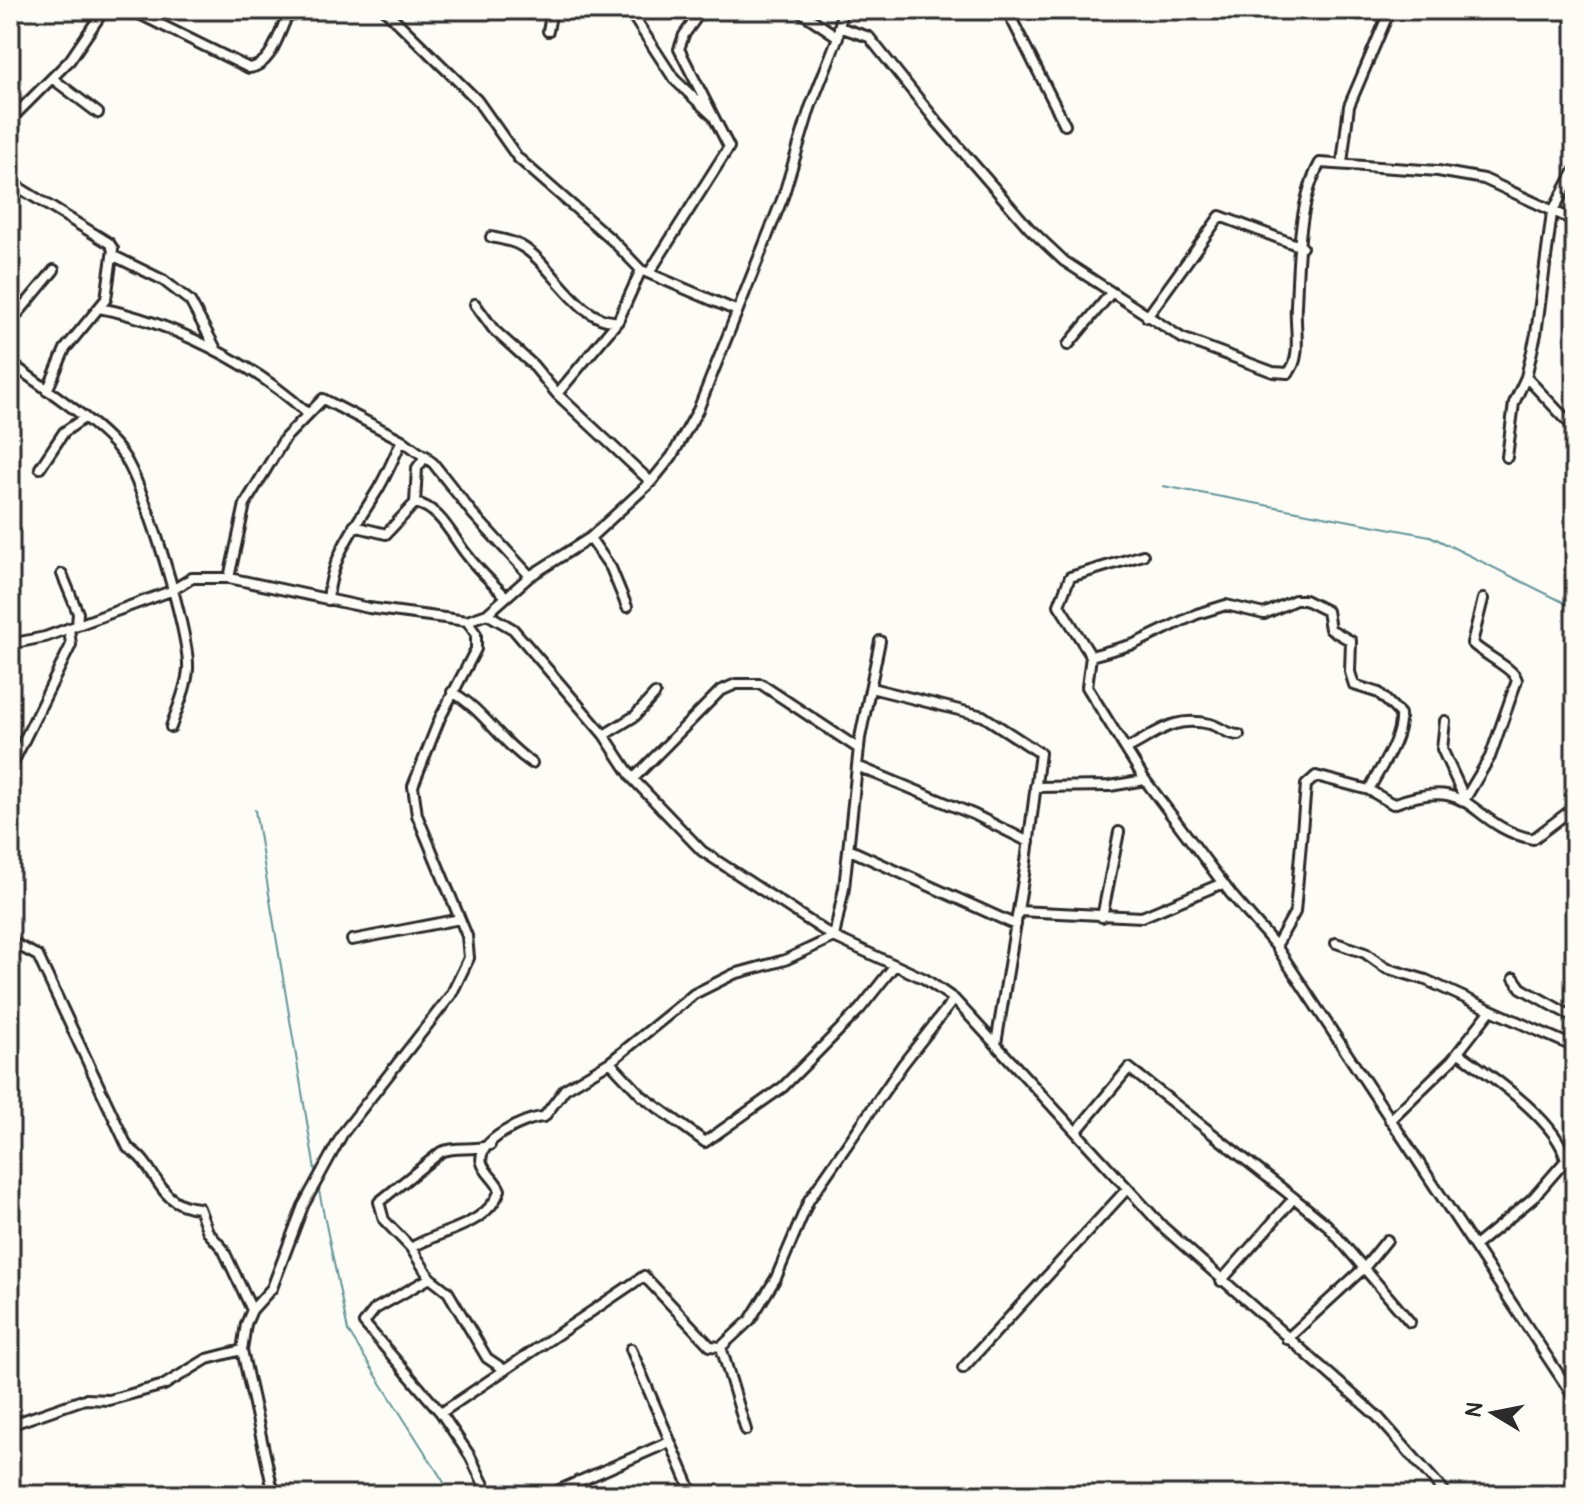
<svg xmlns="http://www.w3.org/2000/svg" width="1585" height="1505" font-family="Pangolin,sans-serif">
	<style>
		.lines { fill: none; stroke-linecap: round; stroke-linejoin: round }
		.stream { stroke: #649598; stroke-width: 2 }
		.street-casing { stroke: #2b2b2b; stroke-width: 14 }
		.street { stroke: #fdfcf7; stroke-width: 8 }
	</style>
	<rect width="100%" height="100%" fill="#fdfcf7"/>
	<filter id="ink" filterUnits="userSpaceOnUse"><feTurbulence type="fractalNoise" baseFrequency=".0125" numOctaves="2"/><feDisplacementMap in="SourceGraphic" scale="16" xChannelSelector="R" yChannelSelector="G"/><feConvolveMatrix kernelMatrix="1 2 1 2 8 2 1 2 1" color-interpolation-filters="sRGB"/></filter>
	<g filter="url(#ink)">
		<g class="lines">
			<path class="stream" d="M1163,486l267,50 145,72
				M255,810l61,366
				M318,1186l30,145 104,164"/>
			<defs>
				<path id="street" d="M131,10l118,58c22,-2 29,-33 38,-51l26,-7
					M385,10l92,90 41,58 95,83 28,29
					M629,10l45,69 38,36
					M798,10l40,27
					M1007,10l58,115
					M839,27l30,10 68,85 92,106 35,33 118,77 91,34 15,1c15,-15 6,-48 8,-67 2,-43 2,-104 24,-143l118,8 46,8 91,42
					M548,31l4,-21
					M53,79l45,34
					M10,120l60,-60 34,-50
					M1342,163l7,-57 41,-96
					M10,182l99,61 4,6 -7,50 -41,50 -18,42
					M491,237c10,2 22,4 30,9 31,17 59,79 97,75l23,-51 94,40
					M114,256l49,24 27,21 26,48
					M649,273l80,-126 -50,-98 5,-14 18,-25
					M475,304l19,26 39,35 24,29 94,88
					M99,308c70,13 155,56 208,105
					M1147,317l73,-101 82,31
					M10,323l44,-53
					M1068,345l43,-52
					M10,362c31,25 92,62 113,93 21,29 67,178 65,214 -1,19 -11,40 -17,58
					M1526,377l49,52
					M557,394l61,-73
					M1507,457l7,-54 12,-26 10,-43 16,-121 23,-43
					M40,468l24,-36 20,-14
					M415,503l2,-35 9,-12
					M354,526l32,8 29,-31c25,4 38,35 52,52 11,15 26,28 39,42
					M590,538l21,30 16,39
					M1143,555l-73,22 -11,28 32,51 -4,31 58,93 86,114 45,52 299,453
					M62,574l16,39 -1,12
					M229,578l16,-74 40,-66 38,-39 79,41 31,23 40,51 57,62
					M328,600c3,-44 27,-73 49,-109 10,-16 17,-34 25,-51
					M487,614l26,15 91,106 29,44 69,72 132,86 91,42 29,20 209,228 215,190 69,78
					M10,644l35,-7 126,-46 21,-13h37l140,30 98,13 20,-7 43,-38 60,-38 61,-56 21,-26 26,-46 85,-213 27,-89 28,-71 4,-27
					M1091,656l43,-12 63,-30 29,-9 38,9 31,-14h10l22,11 3,18 21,12 -1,31 4,13 25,8 21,21c2,26 -20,53 -31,76
					M871,688l112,28 57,37 -14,109 -30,182
					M452,692c32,18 49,51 80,71
					M1445,721l-3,28 23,50 25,-42 27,-77c-2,-11 -33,-25 -45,-37l11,-44
					M604,735l31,-19 20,-22
					M1126,749c31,-15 46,-34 84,-25 11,3 18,11 29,11
					M857,766l118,49 54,27
					M10,769l61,-124 -2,-17
					M633,779l87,-88 16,-7h25l98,65
					M1035,787l75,-1 35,-6
					M848,849l168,76
					M1018,911l124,6 81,-34
					M1102,917l17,-85
					M352,940l108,-21
					M10,941l28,15 90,192c31,17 26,57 71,60l9,24 15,17 29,61
					M1336,943l29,10 21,15 40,12 65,30
					M1276,946l19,-34 11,-127 10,-9 53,14 24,14c84,-31 73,21 140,35l42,-32
					M1514,978l7,10 54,30
					M1459,1053c32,23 99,68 107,107l-33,38 -58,48
					M610,1062l32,34 63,46 78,-55 77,-78 35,-44
					M1390,1120l62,-60 39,-50 84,37
					M1076,1132l53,-64 165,130
					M490,1145c-18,7 -32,0 -49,7l-62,50 5,18 27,28 19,30 18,14 39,66 18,12
					M411,1248c28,-18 76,-21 89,-58 -4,-10 -15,-17 -18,-27 -7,-22 45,-46 62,-46l21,-28 45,-27 84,-68 40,-20 51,-14 49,-23 10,-49 16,-150 20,-97
					M430,1278l-55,31 -11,14 77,90 29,43 19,39
					M1221,1281l73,-83 33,27 83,97
					M1287,1339l78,-72 22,-27
					M721,1347l25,83
					M631,1349l62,146
					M963,1368l164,-179
					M441,1413l203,-137 66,70 11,1 29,-27 26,-42 33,-78 94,-136 51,-65
					M10,1425l75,-26 24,1 55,-15 43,-26 35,-9
					M578,1481l4,14
					M274,1495l-32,-145 4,-26 6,-14 20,-22 31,-82 40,-73 108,-138 18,-37 -2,-22 -50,-121 -4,-29 27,-68 36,-69v-15l-9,-13
					M548,1495l121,-53"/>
			</defs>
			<use href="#street" class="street-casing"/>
			<use href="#street" class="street"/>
		</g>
	</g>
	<rect width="1585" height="1505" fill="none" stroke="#fdfcf7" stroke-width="40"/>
	<rect x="20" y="20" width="1545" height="1465" fill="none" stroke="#2b2b2b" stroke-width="3" filter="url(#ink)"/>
	<g transform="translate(1493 1413) rotate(280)" stroke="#fdfcf7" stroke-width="6" paint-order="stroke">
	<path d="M0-6L14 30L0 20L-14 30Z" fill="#2b2b2b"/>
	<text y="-12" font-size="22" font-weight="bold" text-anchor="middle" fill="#2b2b2b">N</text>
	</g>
</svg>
